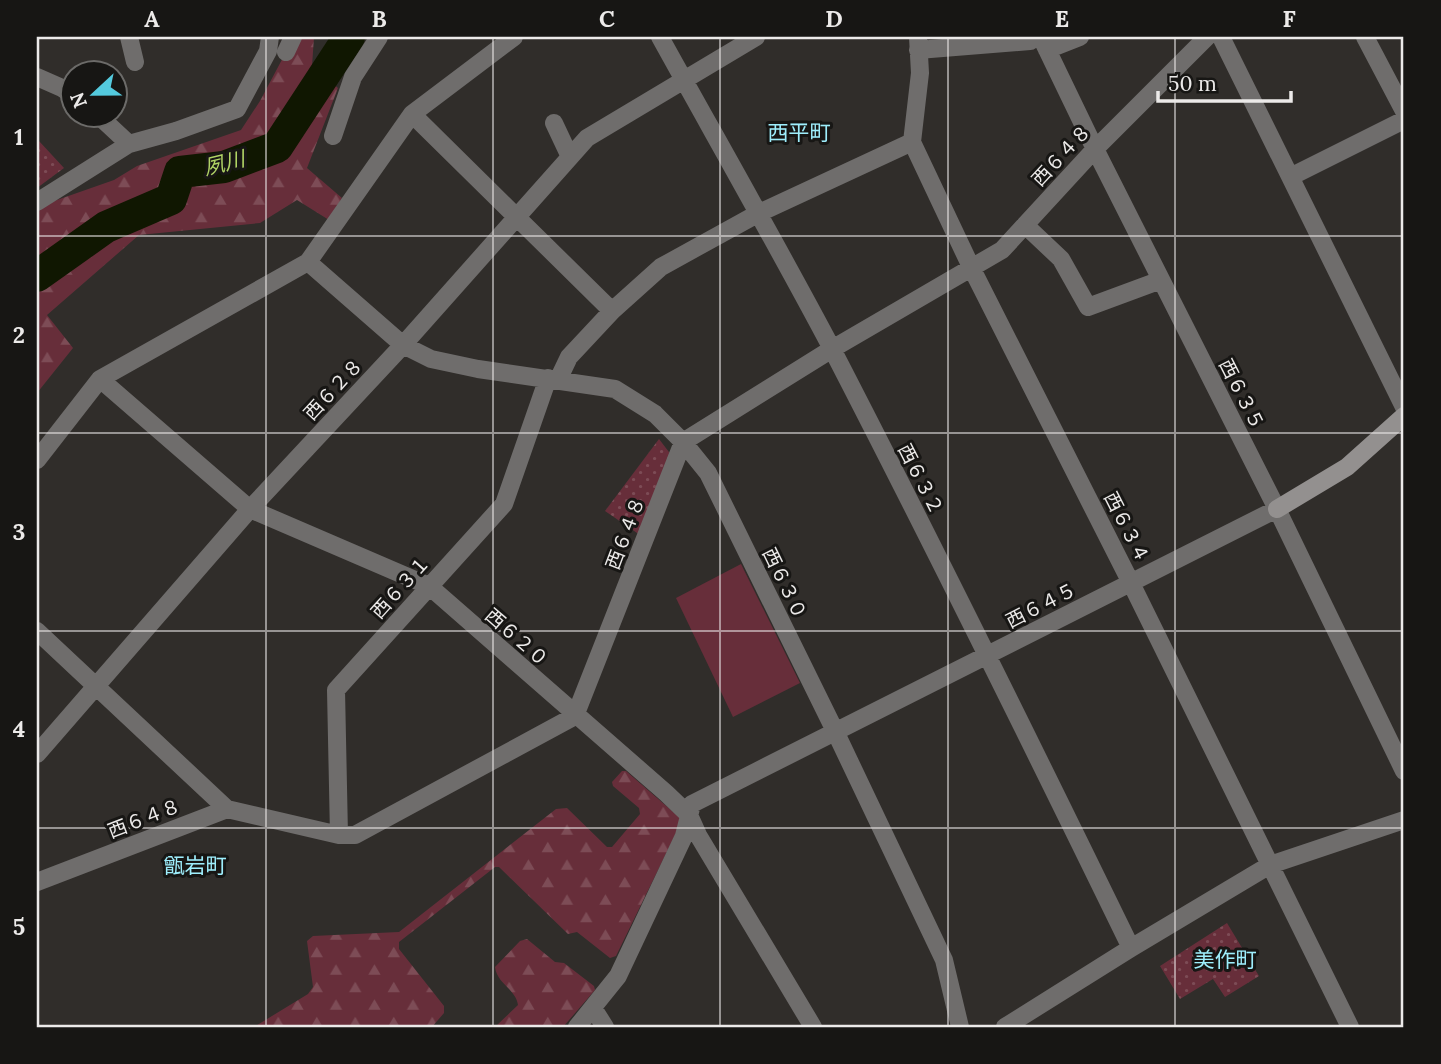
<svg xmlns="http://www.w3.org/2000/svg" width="1441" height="1064" font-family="Lora,'Noto Sans JP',serif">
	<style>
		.grass { fill: #672e3a }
		.forest { fill: url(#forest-firs) }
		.park { fill: url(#park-dots) }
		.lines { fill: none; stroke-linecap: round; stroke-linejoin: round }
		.river { stroke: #101701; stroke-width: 32 }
		.street { stroke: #6f6d6c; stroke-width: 18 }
		.secondary { stroke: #93908f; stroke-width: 18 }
		.grid { fill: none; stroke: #eceae9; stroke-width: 2; stroke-opacity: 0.55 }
		.labels { text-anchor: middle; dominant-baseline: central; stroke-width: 6; stroke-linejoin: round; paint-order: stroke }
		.street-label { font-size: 19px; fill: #eceae9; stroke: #171614 }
		.neighbourhood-label { font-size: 21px; fill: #9eeefc; stroke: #171614 }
		.water-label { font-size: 21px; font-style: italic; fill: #b1d465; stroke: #171614 }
		.neatline { fill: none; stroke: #eceae9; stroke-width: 2.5 }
		.grid-label { font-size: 23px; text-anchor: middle; font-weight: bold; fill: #eceae9 }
	</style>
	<defs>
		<pattern id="forest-firs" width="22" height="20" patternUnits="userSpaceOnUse" patternTransform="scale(1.75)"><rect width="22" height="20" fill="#672e3a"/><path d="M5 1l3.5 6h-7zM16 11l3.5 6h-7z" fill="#7d4c56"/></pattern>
		<pattern id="park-dots" width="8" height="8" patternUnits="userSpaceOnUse" patternTransform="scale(1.75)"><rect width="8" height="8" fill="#672e3a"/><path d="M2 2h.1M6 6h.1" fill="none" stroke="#7d4c56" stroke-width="1.8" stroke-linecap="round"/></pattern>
	</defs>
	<rect width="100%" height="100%" fill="#302d2a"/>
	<path class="grass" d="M741,564l59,119 -67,34 -57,-119z"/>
	<path class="forest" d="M299,37h15l-2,29 26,22 -31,80 35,30 -13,22 -32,-20 -37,23 -121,12 -92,80 26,33 -36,45v-186l77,-27 23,-14 104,-36 19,-29 26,-49z
		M622,771h4l53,46 2,6 -65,133 -6,2 -33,-26 -9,2 -69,-67h-4l-96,75v7l45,57v7l-12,14h-178l54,-33 5,-7 -6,-46 6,-5 86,-4 157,-123 11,-1 40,39h5l28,-33 -1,-6 -26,-22 -1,-4z
		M527,939l28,23 9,1 30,23 1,4 -32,37h-68l23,-22c-2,-16 -21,-21 -23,-38l25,-26z"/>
	<path class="park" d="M39,141l25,27 -27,20v-45z
		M659,439l13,17 -32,79 -35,-24z
		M1227,923l32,53 -34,21 -12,-18 -33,20 -20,-33z"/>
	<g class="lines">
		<path class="river" d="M37,276l69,-49 65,-28 9,-27 44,-5 53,-20 72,-110"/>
		<path class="street" d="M129,37l6,25
			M660,37c57,103 116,206 171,310 103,199 202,400 300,601
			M918,37l2,36 -8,69 60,127 159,314 219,444
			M1041,37l54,112 182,360 127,262
			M1221,37l183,370
			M1365,37l39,74
			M918,50l112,-9 1,-4
			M1047,50l33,-13
			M286,52l7,-15
			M37,77l25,11 12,8
			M412,114l200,197
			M99,116l30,28
			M554,123l16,34
			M333,136l20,-59 26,-40
			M1292,176l112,-56
			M37,202l92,-58 47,-13 61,-22 31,-58 2,-14
			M1025,225l36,34 27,48 73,-27
			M308,262l104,-148 102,-77
			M100,379l150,130 179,77 237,207 23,22 9,20 115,192
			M558,380l11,-23 43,-46 49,-44 98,-54 153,-71
			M37,460l63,-81 208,-117 95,83 28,14 47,10 137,20 40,25 28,28 25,31 127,258 109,229 16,67
			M37,631l190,178
			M37,754l213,-245 153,-164 184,-207 169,-101
			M339,835l-3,-145 168,-186 44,-126
			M37,882l190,-73 112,26h16l220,-119 108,-274 149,-93 170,-99 93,-101 112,-112
			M593,1008l12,19
			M577,1027l41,-51 66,-140 8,-32 585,-295
			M1005,1027l126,-79 139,-83 134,-45"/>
		<path class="secondary" d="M1277,509l70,-42 57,-51"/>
	</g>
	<path class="grid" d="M266,37v990M493,37v990M720,37v990M948,37v990M1175,37v990M37,236h1367M37,433h1367M37,631h1367M37,828h1367"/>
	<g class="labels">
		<g class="street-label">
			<text transform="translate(1061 155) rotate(-47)">西６４８</text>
			<text transform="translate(333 389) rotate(-47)">西６２８</text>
			<text transform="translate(1242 394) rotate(63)">西６３５</text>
			<text transform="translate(921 479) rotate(63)">西６３２</text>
			<text transform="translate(1127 527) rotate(63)">西６３４</text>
			<text transform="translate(625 533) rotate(-69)">西６４８</text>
			<text transform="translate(785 583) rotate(64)">西６３０</text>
			<text transform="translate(400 587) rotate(-48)">西６３１</text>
			<text transform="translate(1041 605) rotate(-27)">西６４５</text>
			<text transform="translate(517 637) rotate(41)">西６２０</text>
			<text transform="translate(144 818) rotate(-21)">西６４８</text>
		</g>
		<g class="neighbourhood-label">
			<text x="799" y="132">西平町</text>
			<text x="195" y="865">甑岩町</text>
			<text x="1225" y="959">美作町</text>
		</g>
		<g class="water-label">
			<text transform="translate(224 163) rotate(-14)">夙川</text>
		</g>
	</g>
	<rect width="1441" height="1064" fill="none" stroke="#171614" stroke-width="77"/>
	<g transform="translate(94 94) rotate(248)"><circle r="33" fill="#171614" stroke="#6c6b69" stroke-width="2"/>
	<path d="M0-5L12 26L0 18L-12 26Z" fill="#54cade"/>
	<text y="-10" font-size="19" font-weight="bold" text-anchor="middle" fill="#eceae9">N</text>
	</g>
	<path d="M1158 91v10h133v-10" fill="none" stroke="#eceae9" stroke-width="3.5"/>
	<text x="1168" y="91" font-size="21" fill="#eceae9" stroke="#171614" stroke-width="5" paint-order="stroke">50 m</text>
	<rect x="38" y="38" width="1364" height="988" class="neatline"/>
	<g class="grid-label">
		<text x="152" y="27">A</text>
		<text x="379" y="27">B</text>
		<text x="607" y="27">C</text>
		<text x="834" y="27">D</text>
		<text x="1062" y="27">E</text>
		<text x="1289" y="27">F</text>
		<text x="19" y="145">1</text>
		<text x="19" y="343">2</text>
		<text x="19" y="540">3</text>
		<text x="19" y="737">4</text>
		<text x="19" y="935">5</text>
	</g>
</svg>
